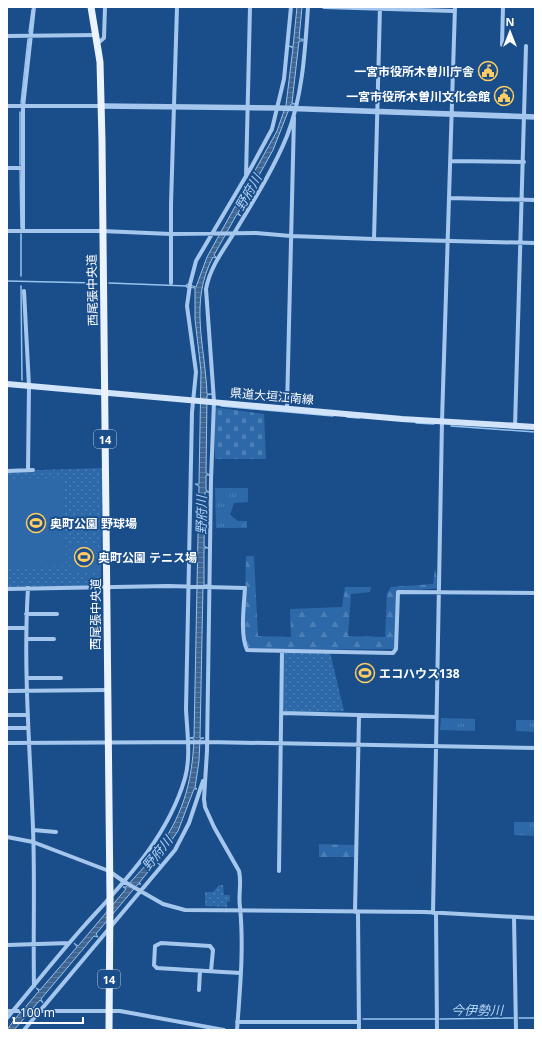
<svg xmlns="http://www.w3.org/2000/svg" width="542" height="1037" font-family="'Noto Sans','Noto Sans JP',sans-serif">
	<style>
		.grass { fill: url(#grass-tufts) }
		.forest { fill: url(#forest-firs) }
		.cemetery { fill: url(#cemetery-stones) }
		.park { fill: url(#park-dots) }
		.pitch { fill: #2d68a8 }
		.water { fill: url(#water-rules); stroke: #98c3ef }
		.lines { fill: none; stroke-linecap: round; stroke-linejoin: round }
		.stream { stroke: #98c3ef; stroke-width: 1.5 }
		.minor { stroke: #a5c7ed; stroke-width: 4 }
		.tertiary { stroke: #a5c7ed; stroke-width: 5.5 }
		.secondary { stroke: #d1e4f9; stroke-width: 6 }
		.primary { stroke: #ebf3ff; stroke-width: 7 }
		.labels { text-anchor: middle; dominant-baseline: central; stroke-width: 3.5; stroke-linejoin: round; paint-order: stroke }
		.shield { fill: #1a4e8a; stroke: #bacadc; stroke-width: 1 }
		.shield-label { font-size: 11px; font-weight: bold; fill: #fff }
		.poi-label { font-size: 12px; font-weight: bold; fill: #fff; stroke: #1a4e8a; text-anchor: start }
		.street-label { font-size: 12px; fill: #fff; stroke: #1a4e8a }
		.water-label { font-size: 13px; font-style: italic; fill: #b1d1f4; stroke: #1a4e8a }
	</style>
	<defs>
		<pattern id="grass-tufts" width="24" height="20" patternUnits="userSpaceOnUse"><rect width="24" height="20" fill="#2d68a8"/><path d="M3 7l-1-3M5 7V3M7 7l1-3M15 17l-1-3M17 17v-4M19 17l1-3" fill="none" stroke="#4c7fb5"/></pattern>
		<pattern id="forest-firs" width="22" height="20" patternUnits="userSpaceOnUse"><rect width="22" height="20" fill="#2d68a8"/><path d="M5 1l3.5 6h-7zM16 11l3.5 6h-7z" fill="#4c7fb5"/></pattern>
		<pattern id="cemetery-stones" width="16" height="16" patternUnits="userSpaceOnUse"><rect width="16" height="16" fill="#2d68a8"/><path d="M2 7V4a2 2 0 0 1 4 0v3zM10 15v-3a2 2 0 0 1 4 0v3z" fill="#4c7fb5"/></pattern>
		<pattern id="park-dots" width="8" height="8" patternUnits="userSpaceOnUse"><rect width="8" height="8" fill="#2d68a8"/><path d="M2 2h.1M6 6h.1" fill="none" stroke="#4c7fb5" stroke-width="1.8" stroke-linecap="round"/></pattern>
		<pattern id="water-rules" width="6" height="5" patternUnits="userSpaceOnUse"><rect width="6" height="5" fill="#3e648f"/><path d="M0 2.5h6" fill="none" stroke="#5b7ba0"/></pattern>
	</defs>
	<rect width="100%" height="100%" fill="#1a4e8a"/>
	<path class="grass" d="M215,488h33v14l-14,1 -4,12 8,6h9v7h-31z
		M441,718l34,1v12l-35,-1z
		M516,720h19v12l-19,-1z
		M514,822h21v14l-21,-1z"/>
	<path class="forest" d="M246,556h8l4,80 33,1 -1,-28 52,-2 3,-20h26l-1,5 -19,2 -3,42 37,1 2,-44 4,-6 42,-3 2,-16 4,20 -41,4 -2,57 -147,1 -5,-6z
		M319,844l36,1 1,12h-37z"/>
	<path class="cemetery" d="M214,407l50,7 2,45h-51z"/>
	<path class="park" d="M102,468l-1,118 -94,1v-116z
		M330,652l14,59 -63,2 1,-60z
		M219,885h4l1,10h6v6l-3,1v5l-22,-1v-14h8z"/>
	<path class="pitch" d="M64,478l2,88 -59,1v-88z
		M70,543h28v29h-28z"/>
	<path class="water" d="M297,7h5l-3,32h4v2h-4l-7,62 4,1h-5l-18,46 -35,63 3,3 -4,-2 -23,41 3,3 -4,-1c-24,45 -8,88 -6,137h5l-5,1 -1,78 4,2h-4v15l3,2h-4l-1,54 4,2h-4v37h4l-5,1 -3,152h4l-4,1 -1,22 -4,27 2,1h-3l-16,42 -21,30 3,4 -4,-3 -17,21 2,1h-3l-42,50 2,3 -4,-1 -53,63 2,4 -3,-3 -26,30h-7l7,-10 -2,-3 3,2 24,-28 -3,-3 4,2 37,-43 -3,-4 4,3 48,-57 -3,-2h3l28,-31 -3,-3 4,1c27,-37 37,-69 39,-115l-4,-1 4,-1 5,-251 -4,-2h4l2,-113 -6,-52v-31l-9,-1 1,-3 9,3 11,-30 70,-126 9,-26 7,-57 -4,-2 4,1z"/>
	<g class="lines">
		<path class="stream" d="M29,32l3,-22
			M21,103l7,-64
			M20,165v-53
			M20,169l1,59
			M21,234v42
			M7,281l89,2
			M109,283l78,3
			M21,286l1,94
			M221,406l112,10
			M347,417l12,1
			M416,423l18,1
			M451,426l84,6
			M519,1018h16
			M363,1019h72
			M440,1019l73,-1"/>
		<path class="minor" d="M324,7l130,4
			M7,36l90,-1
			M98,43l6,-5 1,-31
			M502,45l1,-38
			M7,106h94
			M451,161l73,1
			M7,168h15
			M246,177l4,-170
			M450,198l85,2
			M7,231h95l69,3 85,-1 35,3 83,3 161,4
			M23,231v-124l11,-100
			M374,239l6,-232
			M171,283v-79l6,-197
			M24,291l5,95 -1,84
			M287,408l7,-291
			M515,427l11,-381
			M7,471l26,-1
			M28,588c-5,80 2,160 5,240 2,52 0,105 1,158
			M7,589l161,-3 77,2c-1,17 -5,47 2,62l146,3 3,-4 2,-57 137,1
			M26,614h31
			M7,628h19
			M27,639h27
			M27,678h34
			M7,691l100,-1
			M281,713l155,4
			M7,715h21
			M8,728h20
			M7,743l200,-1 328,6
			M33,830l23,2
			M7,837l26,5 76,29 14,10 40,23 22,6 240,2 110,6
			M279,871l3,-220
			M355,912l4,-196
			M358,912l1,118
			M433,913l9,-492 13,-414
			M436,913l1,117
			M514,917l2,113
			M8,945l61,-2
			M211,971l2,-21 -3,-4 -49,-3 -6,3 -1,19 3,3c28,2 56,3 83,5
			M199,990l1,-19
			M7,1011h113l104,19
			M7,1018c26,-31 51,-63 78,-93 40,-44 83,-88 100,-147 6,-21 2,-47 1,-69l6,-297 4,-40 -9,-66 3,-22 6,-23 56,-95 20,-37 12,-50 7,-72
			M237,1022h122
			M24,1030l151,-180 14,-27 14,-42
			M237,1030c3,-41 7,-82 3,-123 -2,-12 2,-24 -1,-36l-25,-44 -9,-20 -1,-8 3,-48 4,-271 3,-79 -8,-112c4,-22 18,-40 30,-59 18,-30 38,-62 51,-94 16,-41 18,-86 21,-129"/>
		<path class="tertiary" d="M101,106l177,2 257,9"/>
		<path class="secondary" d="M7,384l395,35 133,8"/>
		<path class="primary" d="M91,7l9,55 2,79 8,758 -1,131"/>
	</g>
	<defs>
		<symbol id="civic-ring" viewBox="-11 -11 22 22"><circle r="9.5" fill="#1a4e8a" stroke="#ffcd61" stroke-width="1.5"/><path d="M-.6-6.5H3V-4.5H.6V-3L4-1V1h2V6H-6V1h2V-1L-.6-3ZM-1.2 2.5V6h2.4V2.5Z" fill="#ffcd61"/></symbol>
		<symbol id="stadium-ring" viewBox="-11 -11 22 22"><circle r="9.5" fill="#1a4e8a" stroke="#ffcd61" stroke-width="1.5"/><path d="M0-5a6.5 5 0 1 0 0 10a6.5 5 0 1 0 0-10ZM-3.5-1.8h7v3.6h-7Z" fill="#ffcd61"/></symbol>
	</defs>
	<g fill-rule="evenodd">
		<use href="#civic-ring" x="477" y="60" width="22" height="22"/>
		<use href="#civic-ring" x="493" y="85" width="22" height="22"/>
		<use href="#stadium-ring" x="25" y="512" width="22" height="22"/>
		<use href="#stadium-ring" x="73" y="546" width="22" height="22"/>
		<use href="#stadium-ring" x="354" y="662" width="22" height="22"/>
	</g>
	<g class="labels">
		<g class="shield">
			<rect x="94" y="430" width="22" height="18" rx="3"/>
			<rect x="98" y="970" width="22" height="18" rx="3"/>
		</g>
		<g class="shield-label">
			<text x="105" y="439">14</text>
			<text x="109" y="979">14</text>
		</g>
		<g class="poi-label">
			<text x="474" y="71" text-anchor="end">一宮市役所木曽川庁舎</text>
			<text x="490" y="96" text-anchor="end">一宮市役所木曽川文化会館</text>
			<text x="50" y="523">奥町公園 野球場</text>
			<text x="98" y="557">奥町公園 テニス場</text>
			<text x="379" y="673">エコハウス138</text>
		</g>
		<g class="street-label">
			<text transform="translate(92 290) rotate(-91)">西尾張中央道</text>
			<text transform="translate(272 396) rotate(5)">県道大垣江南線</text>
			<text transform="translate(95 614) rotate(-90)">西尾張中央道</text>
		</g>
		<g class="water-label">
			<text transform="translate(248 192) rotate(-60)">野府川</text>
			<text transform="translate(201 515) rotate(-89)">野府川</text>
			<text transform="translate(157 853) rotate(-51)">野府川</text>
			<text x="477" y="1010">今伊勢川</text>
		</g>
	</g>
	<rect width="542" height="1037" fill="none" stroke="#ffffff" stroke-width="16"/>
	<g transform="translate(510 32)" stroke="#1a4e8a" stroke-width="3" paint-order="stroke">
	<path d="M0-3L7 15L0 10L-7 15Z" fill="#ffffff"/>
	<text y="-6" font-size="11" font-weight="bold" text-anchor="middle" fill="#ffffff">N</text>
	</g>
	<path d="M14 1017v6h69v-6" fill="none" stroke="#ffffff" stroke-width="2"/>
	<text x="20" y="1017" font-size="12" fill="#ffffff" stroke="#1a4e8a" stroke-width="3" paint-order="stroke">100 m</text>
</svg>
